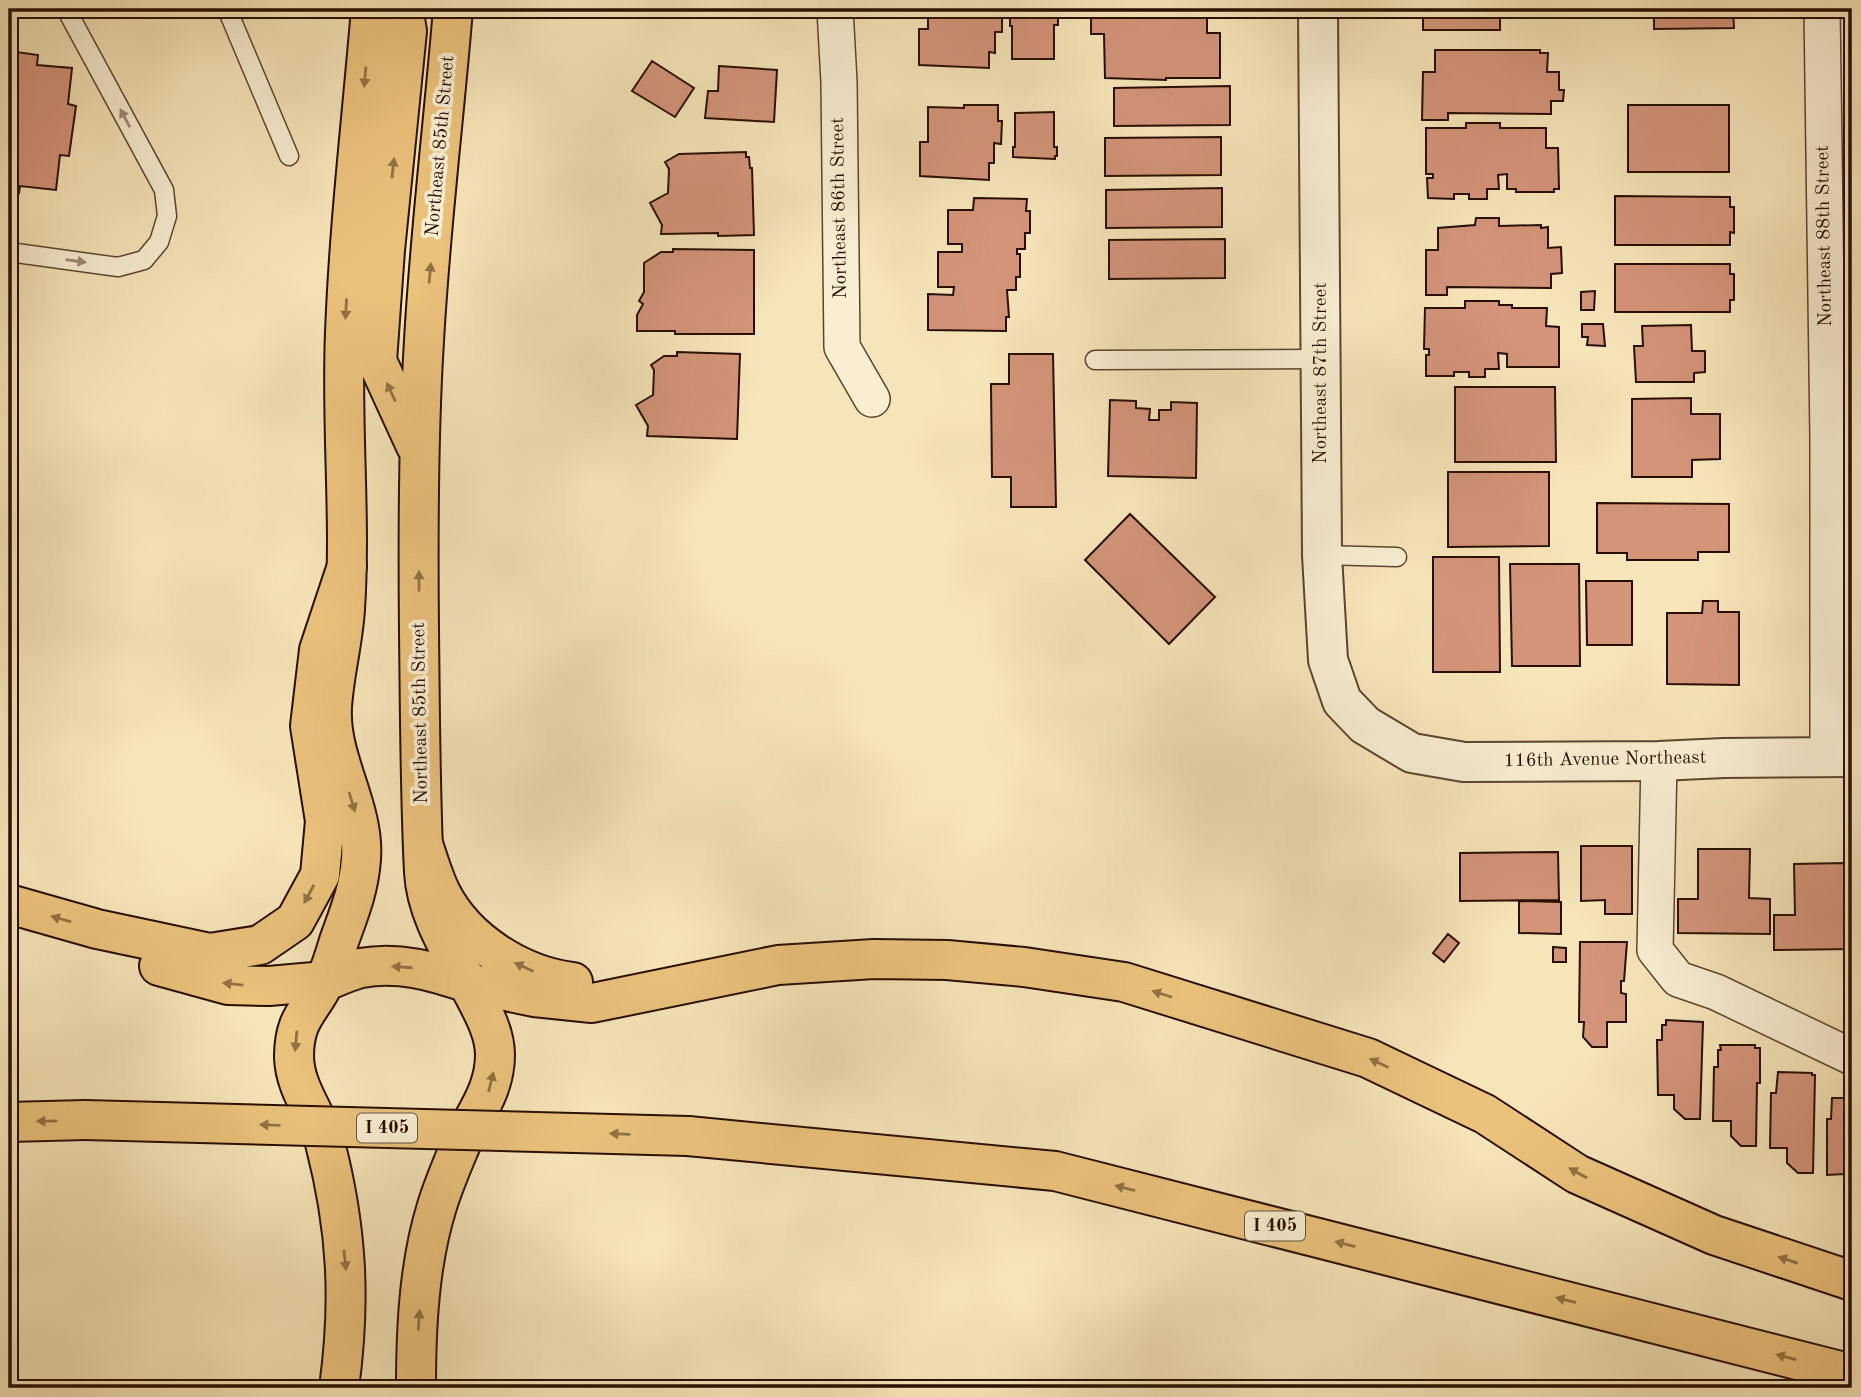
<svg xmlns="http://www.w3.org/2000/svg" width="1861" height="1397" font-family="'Old Standard TT',serif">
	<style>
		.building { fill: #d3947a; stroke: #290e00; stroke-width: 2 }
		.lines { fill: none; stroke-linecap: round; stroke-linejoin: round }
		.service-casing { stroke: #5c442e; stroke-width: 21 }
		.minor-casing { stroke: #5c442e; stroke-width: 38 }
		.tertiary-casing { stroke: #5c442e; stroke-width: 42 }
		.primary-casing { stroke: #290e00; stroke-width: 42 }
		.motorway-casing { stroke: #290e00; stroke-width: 42 }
		.service { stroke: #f9eed2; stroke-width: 18 }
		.minor { stroke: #f9eed2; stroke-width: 35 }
		.tertiary { stroke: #f9eed2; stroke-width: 38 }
		.primary { stroke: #ebc27c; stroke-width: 38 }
		.motorway { stroke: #ebc27c; stroke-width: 38 }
		.motorway-bridge-casing { stroke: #290e00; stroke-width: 42; stroke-linecap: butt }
		.motorway-bridge { stroke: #ebc27c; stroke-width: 38 }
		.oneway { fill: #947144 }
		.oneway2 { fill: #9b8974 }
		.labels { text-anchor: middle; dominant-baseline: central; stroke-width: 7; stroke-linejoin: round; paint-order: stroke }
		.shield { fill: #f9eed2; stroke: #67513f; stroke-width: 2 }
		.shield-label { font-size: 18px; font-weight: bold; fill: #290e00 }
		.street-label { font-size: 19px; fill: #290e00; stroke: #f9eed2 }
	</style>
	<rect width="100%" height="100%" fill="#f6e5b9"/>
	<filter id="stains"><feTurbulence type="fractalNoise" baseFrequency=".00286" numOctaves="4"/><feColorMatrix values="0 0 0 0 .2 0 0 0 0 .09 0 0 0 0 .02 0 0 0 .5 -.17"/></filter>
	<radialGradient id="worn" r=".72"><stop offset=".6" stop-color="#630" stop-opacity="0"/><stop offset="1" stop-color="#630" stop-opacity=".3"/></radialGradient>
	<path class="building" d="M928,9h74v23h-7v21l-6,-1v16l-70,-3v-36h9z
		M1091,9h116v24h13v45h-54v2l-61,-2 -1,-44h-13z
		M1423,9h77v21h-77z
		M1525,9h45v2l-45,1z
		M1587,9h44v7h-44z
		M1654,9h79l1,19 -80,1z
		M1013,12h40v3h5v10h-4v34h-42v-33h-2v-11h3z
		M1435,50h105v3h8l-1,19h12v18h5l-1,11h-12v13l-103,-1v7h-26l1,-48h12z
		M9,51l29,4 -1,10 35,3 -4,36 8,2 -7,50 -9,-1 -4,35 -36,-4 -1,7 -10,-2z
		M652,61l42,27 -19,29 -43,-26z
		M719,66l58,4 -3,52 -69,-4 3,-27h10z
		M1230,86v39l-116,1v-38z
		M964,105h34v16h4l-1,23 -7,-1v20h-5v17l-69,-4v-34h8v-35l36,1z
		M1628,105h101v67h-101z
		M1054,112v35h3v9h-2v3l-42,-2v-10h2v-34z
		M1466,123h34v5h46v20h12l1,41h-5v3h-38v-3h-9v-15l-9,1 1,14h-12v10h-18v-5h-15v5l-26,-1 -1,-20h6v-4h-7v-46h40z
		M1221,137v38l-116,1v-38z
		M746,152v5h3l1,11h2l2,67 -36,1v-3l-57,1 1,-9 -12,-22 18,-10 1,-24 -4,-7 14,-8z
		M1222,188v39l-116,1v-38z
		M1615,196l115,1v10h4v26l-4,-1v13h-115z
		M974,198l53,1 -1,12h4v22h-5v16h-8v5h3v23h-4v13h-9l2,27h-3v14l-78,-1v-36l25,1 1,-8h-16v-35h24v-8h-14v-34h25z
		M1476,218h23v8l42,-1v3l7,-1v21l13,-1 1,26 -11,1v14l-104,-1v8h-21v-45h12v-22l37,-3z
		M1225,239v39l-116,1v-39z
		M673,249l81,1v84h-79v-3h-38v-16l6,-11 -4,-3 5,-9v-29l17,-11h12z
		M1615,264h115v10h4v26h-4v12h-115z
		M1595,291l-1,19h-13v-18z
		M1465,301h34v4h13v3h35l-1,18 13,1v40h-52v-13l-9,-1 1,16h-14v8h-16v-5h-15v4h-28v-21h3v-6h-5l1,-41h40z
		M1582,324h21l2,22 -18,-1 1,-8h-6z
		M1691,325l1,26h13v21l-11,1v9h-58l-2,-36h9l-1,-20z
		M677,352l63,2 -3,85 -90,-3 1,-10 -12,-21 17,-10 1,-25 -3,-5 13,-9h13z
		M1009,354h44l3,153h-45v-30h-19l-1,-93h18z
		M1455,387h100l1,75h-101z
		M1691,398v16h29v45l-28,1v17h-60v-78z
		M1110,400l26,1v7l14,1 -1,11h10v-10h12v-8l26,1 -1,75 -88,-2z
		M1448,472h101v74l-101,1z
		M1597,503l132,1v48h-31v8h-71v-7h-30z
		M1130,514l85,83 -46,47 -84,-84z
		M1433,557h66l1,115h-67z
		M1510,564h69l1,102h-68z
		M1586,581h46v64h-45z
		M1703,601h15v11h21v73l-72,-1v-71h35z
		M1581,846h51v68h-27v-14l-24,1z
		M1698,849h52l-1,49 21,1v35l-92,-1v-34h20z
		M1558,852l1,48 -99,1v-48z
		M1844,863v51h8v35l-78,1v-35h21l-1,-51z
		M1519,901l42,1v32l-42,-1z
		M1448,934l11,9 -15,19 -11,-9z
		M1580,942h47l-3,39h-3v12l5,1v28h-19v25h-15l-9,-10 1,-15h-5z
		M1553,947l13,1v14h-13z
		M1666,1020l37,2 -3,97h-15l-11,-10v-14h-16l-1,-55h5v-15h4z
		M1720,1045h35v3h5v35h-3l-1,63h-15l-10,-10v-15h-18l1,-54h4v-17h3z
		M1778,1072l34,1v2h3l-2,98h-15l-11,-10v-15h-17l1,-55h5z
		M1832,1098h20v100l-8,-9v-15l-17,1v-56h4z"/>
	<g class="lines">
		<defs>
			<path id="service" d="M227,9l62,147
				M9,252l109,15 26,-7 15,-18 8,-26 -3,-26 -98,-181
				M1095,360l226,-1
				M1322,555l75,2"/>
			<path id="minor" d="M835,9l4,73 3,265 30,52
				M1822,9l6,431v317
				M1659,761l-4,189 23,29 38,13 136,65"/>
			<path id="tertiary" d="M1318,9l4,546 6,105 14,41 23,24 47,28 52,9 195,-1 65,-3 128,-1"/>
			<path id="primary" d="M403,9l4,22 -22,219 -8,111 39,85
				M325,981c12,-4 24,-10 36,-13 38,-7 71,3 107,15
				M339,1388c12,-87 8,-160 -14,-245 -8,-30 -30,-53 -31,-86 0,-40 16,-45 31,-76 6,-13 10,-27 14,-40 10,-28 20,-52 22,-82 4,-52 -32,-99 -29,-152 2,-33 11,-65 13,-98 6,-92 -4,-184 0,-276 4,-108 17,-216 26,-324
				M416,1388c0,-61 3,-124 21,-182 6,-20 15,-41 23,-60 14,-31 35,-55 35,-91 0,-23 -13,-45 -24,-66 -19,-36 -45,-75 -47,-117 -4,-80 -4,-161 -5,-241 -1,-97 -1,-194 5,-290 6,-111 20,-222 29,-332"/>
			<path id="motorway" d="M424,847c5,15 10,32 17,46 24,48 80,83 132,89
				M9,904l88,25 113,24 50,-8 35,-24 25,-46 5,-54 -15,-95 9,-76 28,-84
				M159,966l69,19 41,1 56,-5
				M468,983l66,14 58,6 186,-38 96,-6 73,1 77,7 100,15 244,76 117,56 92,60 137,61 138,46
				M9,1122l76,-2
				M688,1136l367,35 797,203"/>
		</defs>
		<use href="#service" class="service-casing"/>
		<use href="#minor" class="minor-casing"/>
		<use href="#tertiary" class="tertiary-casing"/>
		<use href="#primary" class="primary-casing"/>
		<use href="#motorway" class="motorway-casing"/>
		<use href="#service" class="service"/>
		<use href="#minor" class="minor"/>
		<use href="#tertiary" class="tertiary"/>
		<use href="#primary" class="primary"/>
		<use href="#motorway" class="motorway"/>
		<defs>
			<path id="motorway-bridge" d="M85,1120l603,16"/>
		</defs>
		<use href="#motorway-bridge" class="motorway-bridge-casing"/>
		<use href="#motorway-bridge" class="motorway-bridge"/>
	</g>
	<defs><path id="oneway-solid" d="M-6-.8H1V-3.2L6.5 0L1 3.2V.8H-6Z" transform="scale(1.75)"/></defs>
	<g class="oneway">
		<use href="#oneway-solid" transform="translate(365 77) rotate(95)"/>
		<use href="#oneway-solid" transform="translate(393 168) rotate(-84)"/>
		<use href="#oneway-solid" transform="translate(430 273) rotate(-85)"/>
		<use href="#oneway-solid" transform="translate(346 309) rotate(93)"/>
		<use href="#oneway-solid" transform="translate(391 392) rotate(-115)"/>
		<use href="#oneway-solid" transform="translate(419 581) rotate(-90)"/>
		<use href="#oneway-solid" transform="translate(352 802) rotate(73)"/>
		<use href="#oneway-solid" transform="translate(309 894) rotate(118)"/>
		<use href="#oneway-solid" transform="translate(61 919) rotate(-164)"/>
		<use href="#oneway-solid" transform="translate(402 967) rotate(-176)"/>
		<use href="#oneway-solid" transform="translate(524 967) rotate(-155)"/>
		<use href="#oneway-solid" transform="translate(233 984) rotate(-174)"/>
		<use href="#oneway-solid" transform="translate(1162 994) rotate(-162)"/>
		<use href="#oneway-solid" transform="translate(296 1041) rotate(95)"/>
		<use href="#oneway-solid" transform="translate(1379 1063) rotate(-155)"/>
		<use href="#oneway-solid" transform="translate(491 1082) rotate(-76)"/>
		<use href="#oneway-solid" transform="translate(47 1121) rotate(179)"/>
		<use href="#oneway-solid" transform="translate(270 1125) rotate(-178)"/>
		<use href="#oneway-solid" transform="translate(620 1134) rotate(-178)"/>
		<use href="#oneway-solid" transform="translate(1578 1173) rotate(-151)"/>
		<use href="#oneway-solid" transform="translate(1125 1188) rotate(-166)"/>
		<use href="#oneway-solid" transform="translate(1345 1244) rotate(-166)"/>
		<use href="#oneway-solid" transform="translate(345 1260) rotate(84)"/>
		<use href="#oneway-solid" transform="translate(1788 1260) rotate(-161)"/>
		<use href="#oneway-solid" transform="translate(1566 1300) rotate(-166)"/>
		<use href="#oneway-solid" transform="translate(419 1320) rotate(-86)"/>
		<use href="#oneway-solid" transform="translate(1786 1357) rotate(-165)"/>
	</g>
	<g class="oneway2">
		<use href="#oneway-solid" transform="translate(125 118) rotate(-118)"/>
		<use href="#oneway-solid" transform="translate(76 261) rotate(8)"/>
	</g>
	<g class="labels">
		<g class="shield">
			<rect x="357" y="1113.5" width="60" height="29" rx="5"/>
			<rect x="1245" y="1211.5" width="60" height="29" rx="5"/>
		</g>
		<g class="shield-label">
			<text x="387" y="1128">I 405</text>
			<text x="1275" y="1226">I 405</text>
		</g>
		<g class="street-label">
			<text transform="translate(441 146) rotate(-85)">Northeast 85th Street</text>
			<text transform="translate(840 208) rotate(-91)">Northeast 86th Street</text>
			<text transform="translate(1825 236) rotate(-91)">Northeast 88th Street</text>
			<text transform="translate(1321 373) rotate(-90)">Northeast 87th Street</text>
			<text transform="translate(421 713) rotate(-91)">Northeast 85th Street</text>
			<text transform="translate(1605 760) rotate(-1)">116th Avenue Northeast</text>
		</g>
	</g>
	<rect width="1861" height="1397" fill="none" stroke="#f6e5b9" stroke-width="35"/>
	<rect x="10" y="10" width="1840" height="1376" fill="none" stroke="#290e00" stroke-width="3.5"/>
	<rect x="18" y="18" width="1826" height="1362" fill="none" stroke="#290e00" stroke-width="2"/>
	<rect width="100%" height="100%" filter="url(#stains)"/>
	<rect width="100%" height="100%" fill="url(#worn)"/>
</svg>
